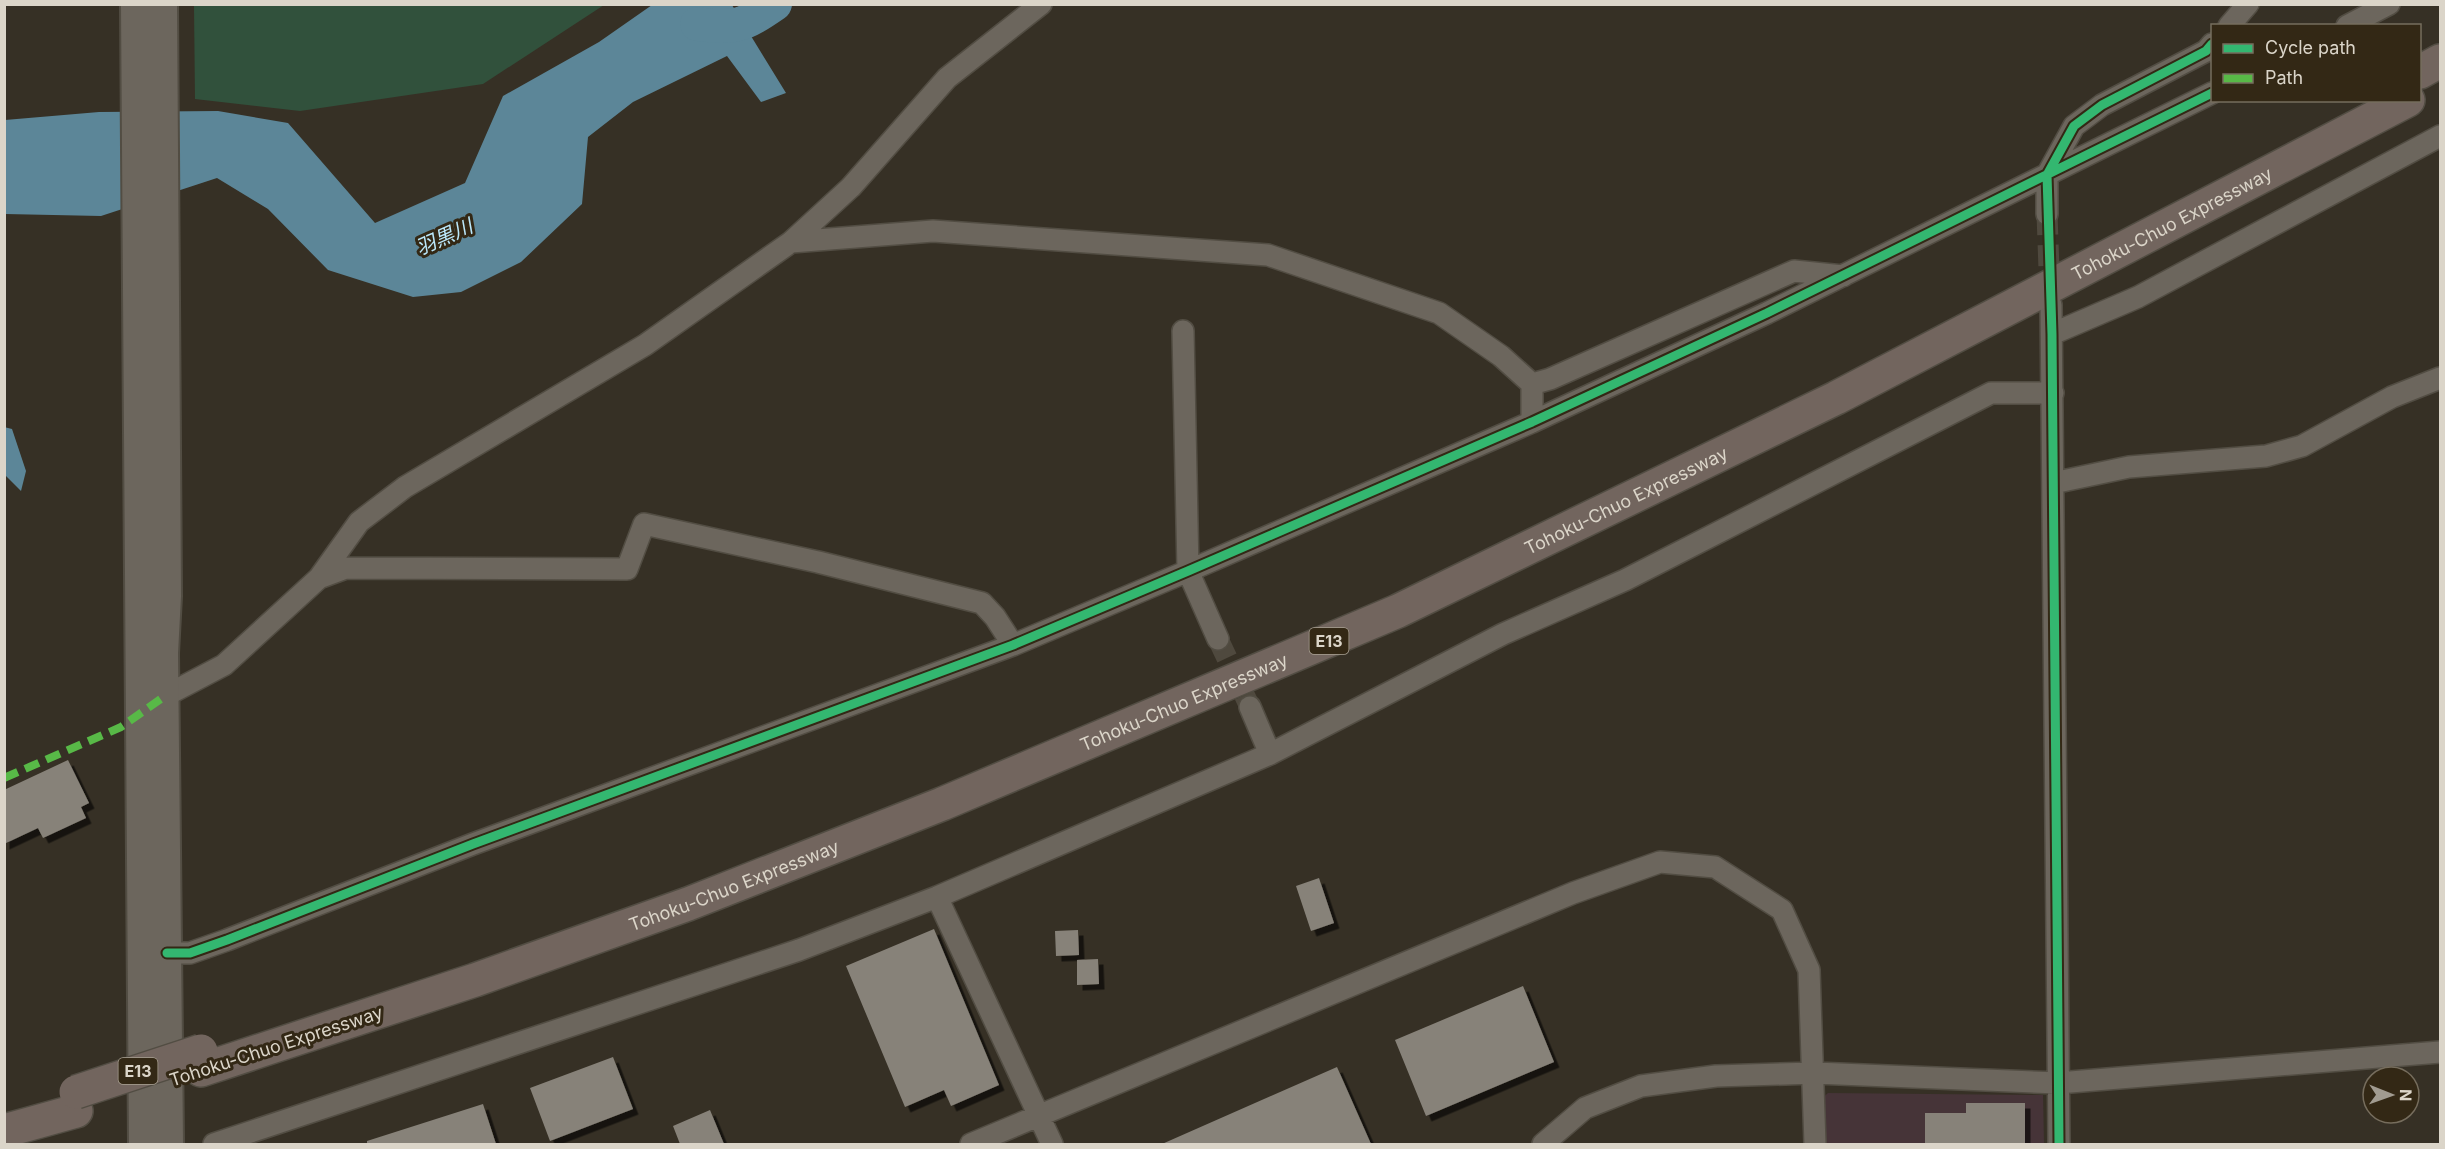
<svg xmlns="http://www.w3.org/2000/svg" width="2445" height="1149" font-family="Inter,'Noto Sans JP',sans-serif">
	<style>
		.industrial { fill: #463438 }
		.green { fill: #31513c }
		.water { fill: #5c8698 }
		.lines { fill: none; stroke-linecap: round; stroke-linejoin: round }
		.river { stroke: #5c8698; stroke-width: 34 }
		.building { fill: #878279; filter: url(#shadow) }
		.street-tunnel { stroke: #4f493e; stroke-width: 21; stroke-dasharray: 21 10; stroke-linecap: butt }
		.street-casing { stroke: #524d43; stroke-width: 24 }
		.secondary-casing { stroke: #524d43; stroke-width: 32 }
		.highway-casing { stroke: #524d43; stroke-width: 36 }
		.street { stroke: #6c665d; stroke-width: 21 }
		.secondary { stroke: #6c665d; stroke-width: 28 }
		.highway { stroke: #72655e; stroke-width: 33 }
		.highway-bridge-casing { stroke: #524d43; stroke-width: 36; stroke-linecap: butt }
		.highway-bridge { stroke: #72655e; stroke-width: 33 }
		.quiet { stroke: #58b947; stroke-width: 8; stroke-dasharray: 15 8; stroke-linecap: butt }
		.cycleway-casing { stroke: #332815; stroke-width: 13 }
		.cycleway { stroke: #33b770; stroke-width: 9 }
		.labels { text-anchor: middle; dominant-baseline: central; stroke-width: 6; stroke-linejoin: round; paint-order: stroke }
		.shield { fill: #332815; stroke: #a9a193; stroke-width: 1.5 }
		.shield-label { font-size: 16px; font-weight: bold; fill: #dbd5c9 }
		.street-label { font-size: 18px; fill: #dbd5c9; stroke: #332815 }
		.water-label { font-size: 20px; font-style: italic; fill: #bbe8fb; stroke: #332815 }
	</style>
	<defs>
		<filter id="shadow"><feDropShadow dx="5.5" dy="5.5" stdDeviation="0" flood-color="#0009"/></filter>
	</defs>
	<rect width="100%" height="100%" fill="#363025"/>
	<path class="industrial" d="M1828,1093l215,2 1,49h-223l-1,-44z"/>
	<path class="green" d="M194,5v-1l410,1 -121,79 -183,27 -105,-12z"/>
	<path class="water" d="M652,5h80l54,88 -25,9 -34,-46 -94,46 -45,35 -6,67 -61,58 -60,30 -48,5 -85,-27 -60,-61 -51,-31 -116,38 -96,-2v-94l94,-8 119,-1 70,12 87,100 90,-40 38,-87 96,-54z
		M4,427l8,2 14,42 -5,20 -16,-16z"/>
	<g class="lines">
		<path class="river" d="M697,24c39,5 46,2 78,-20"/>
	</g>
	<path class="building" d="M68,760l21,43 -8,4 5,11 -43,20 -5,-10 -34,16v-54z
		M1319,878l15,45 -23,8 -15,-45z
		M934,929l65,156 -48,21 -7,-16 -39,17 -59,-141z
		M1078,930l1,25 -23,1 -1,-25z
		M1098,959l1,25 -22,1v-25z
		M1523,986l31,76 -128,54 -31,-76z
		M613,1057l20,52 -83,32 -20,-53z
		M1337,1067l34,77h-209z
		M1966,1103h59v41h-100v-31h41z
		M483,1104l13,40h-129v-3z
		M710,1110l14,34h-44l-7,-18z"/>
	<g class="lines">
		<path class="street-tunnel" d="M2047,214l3,83
			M1218,639l32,68"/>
		<defs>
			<path id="street" d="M2229,26l19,-22
				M2347,26l42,-22
				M2047,214v-39l27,-49 28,-21 104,-54 6,-7
				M791,242l142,-11 335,24 171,58 62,43 31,28v38
				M2051,305l8,839
				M1183,331l5,240 30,68
				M2052,334l86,-37 302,-161
				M1532,384l18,-5 244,-108 49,5
				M2053,483l76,-16 137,-11 36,-10 90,-49 48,-19
				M319,578l27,-10 281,1 17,-45 174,38 164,41 13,14 18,28
				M165,696l59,-31 95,-87 40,-56 46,-35 240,-142 146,-103 60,-55 96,-109 94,-74
				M1250,707l20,47
				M937,897l115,247
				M167,953h23l37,-13 246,-96 540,-199 175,-74 344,-149 235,-109 445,-220
				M214,1144l585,-194 138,-53 333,-143 233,-120 122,-54 366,-187h62
				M971,1144l602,-251 87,-31 55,5 67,43 27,60 6,174
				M1543,1144l42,-36 56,-22 75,-10 99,-3 243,10 382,-31"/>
			<path id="secondary" d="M135,4l8,1140
				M163,4l4,592 -3,57 5,491"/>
			<g id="highway">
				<path d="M2420,72l20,-11"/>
				<path id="s1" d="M201,1070l274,-90 213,-76 254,-100 456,-193 438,-213 572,-298"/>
				<path d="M4,1131l72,-20"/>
			</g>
		</defs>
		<use href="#street" class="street-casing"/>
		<use href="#secondary" class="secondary-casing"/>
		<use href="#highway" class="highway-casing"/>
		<use href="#street" class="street"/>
		<use href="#secondary" class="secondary"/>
		<use href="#highway" class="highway"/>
		<defs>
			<path id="highway-bridge" d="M76,1092l125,-41"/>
		</defs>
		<use href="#highway-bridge" class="highway-bridge-casing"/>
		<use href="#highway-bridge" class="highway-bridge"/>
		<path class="quiet" d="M4,778l117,-51 44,-31"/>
		<defs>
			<path id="cycleway" d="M167,953h23l37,-13 246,-96 540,-199 175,-74 344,-149 235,-109 445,-220
				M2059,1144l-7,-810 -5,-159 27,-49 28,-21 104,-54 6,-7"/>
		</defs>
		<use href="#cycleway" class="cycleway-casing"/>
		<use href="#cycleway" class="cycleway"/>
	</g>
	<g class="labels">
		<g class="shield">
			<rect x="1309.5" y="628" width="39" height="26" rx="4.5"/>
			<rect x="118.5" y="1058" width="39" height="26" rx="4.5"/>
		</g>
		<g class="shield-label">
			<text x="1329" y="641">E13</text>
			<text x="138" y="1071">E13</text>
		</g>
		<g class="street-label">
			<text stroke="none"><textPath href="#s1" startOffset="2148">Tohoku-Chuo Expressway</textPath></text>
			<text stroke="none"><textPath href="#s1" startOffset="1536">Tohoku-Chuo Expressway</textPath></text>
			<text stroke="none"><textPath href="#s1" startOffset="1050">Tohoku-Chuo Expressway</textPath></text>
			<text stroke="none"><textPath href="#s1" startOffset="564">Tohoku-Chuo Expressway</textPath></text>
			<text transform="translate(276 1046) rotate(-18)">Tohoku-Chuo Expressway</text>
		</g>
		<g class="water-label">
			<text transform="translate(444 237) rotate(-24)">羽黒川</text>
		</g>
	</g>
	<rect width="2445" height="1149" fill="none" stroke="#dbd5c9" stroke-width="12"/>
	<rect x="2211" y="24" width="210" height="78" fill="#332815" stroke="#766d5d" stroke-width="1.5"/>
	<rect x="2223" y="44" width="30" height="9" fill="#33b770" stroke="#766d5d" stroke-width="1.5"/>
	<text x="2265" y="54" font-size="18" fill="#dbd5c9">Cycle path</text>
	<rect x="2223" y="74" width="30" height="9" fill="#58b947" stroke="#766d5d" stroke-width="1.5"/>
	<text x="2265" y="84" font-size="18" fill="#dbd5c9">Path</text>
	<g transform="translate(2391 1095) rotate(91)"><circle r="28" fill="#332815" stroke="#766d5d" stroke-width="1.5"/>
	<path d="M0-4.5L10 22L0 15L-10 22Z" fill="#a19b90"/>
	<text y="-9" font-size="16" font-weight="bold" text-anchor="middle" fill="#dbd5c9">N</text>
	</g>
</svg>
